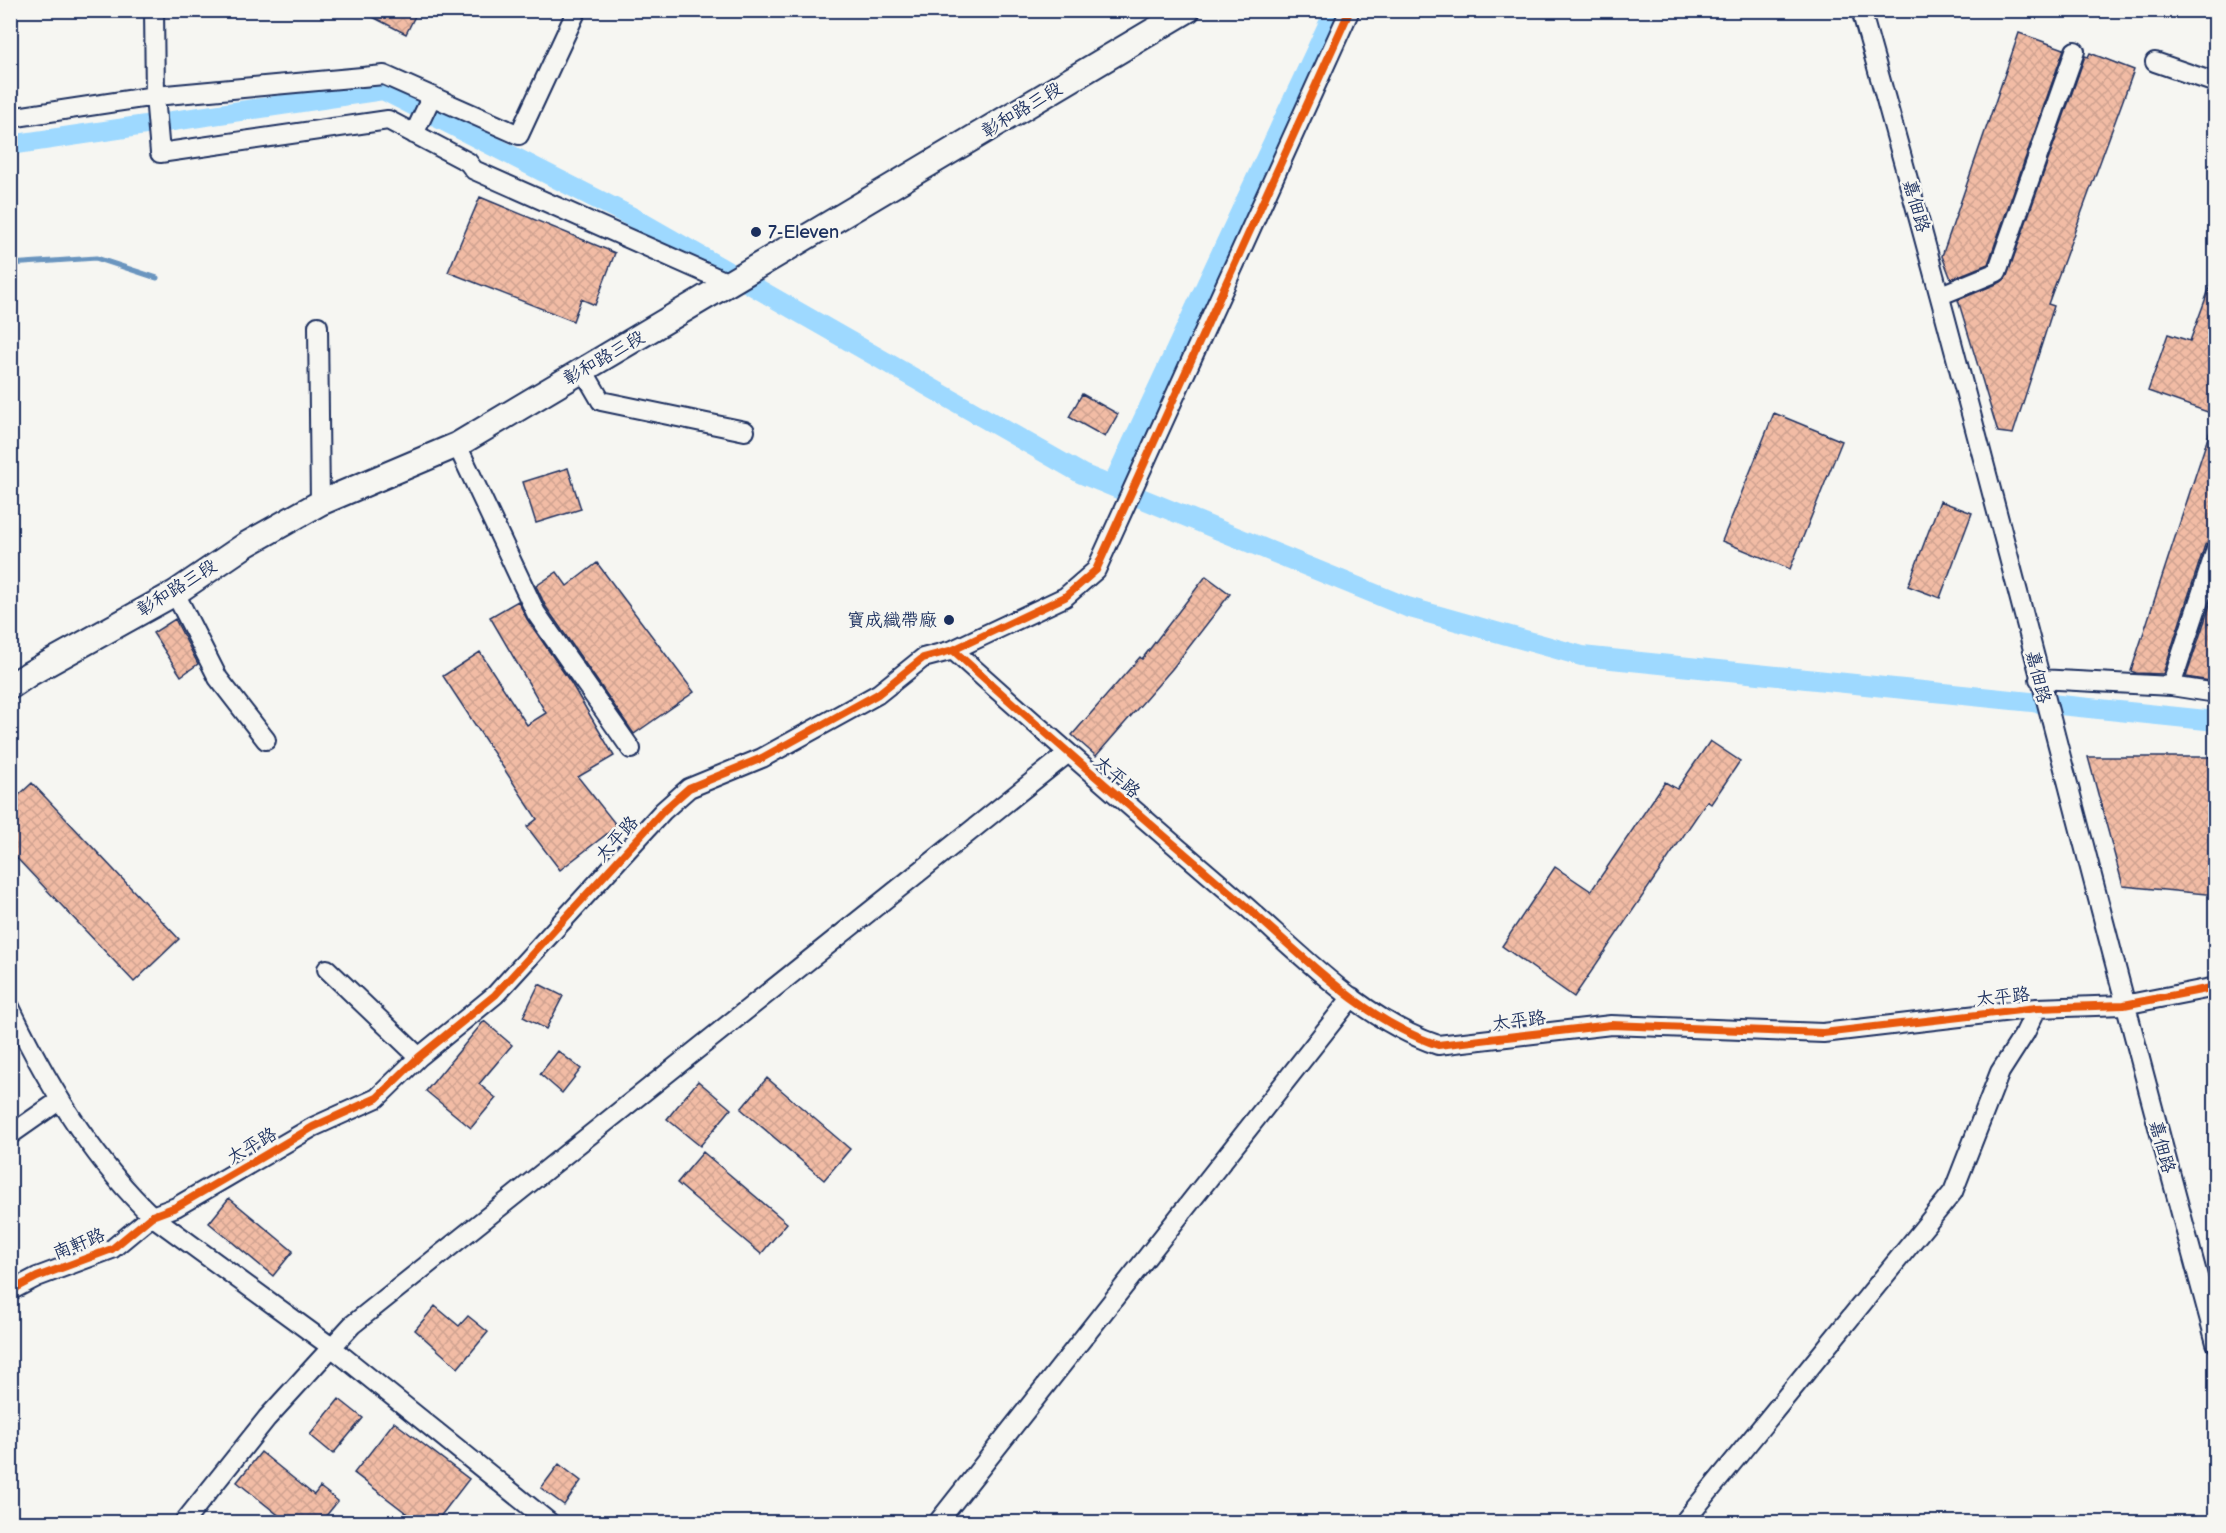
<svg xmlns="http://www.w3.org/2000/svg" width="2226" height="1533" font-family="'Balsamiq Sans','LXGW WenKai TC',sans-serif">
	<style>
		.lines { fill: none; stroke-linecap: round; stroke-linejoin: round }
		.stream { stroke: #6a95bf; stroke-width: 5 }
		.canal { stroke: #9ed9ff; stroke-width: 20 }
		.building { fill: url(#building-cross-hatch); stroke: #1b2f5e; stroke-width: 1.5 }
		.minor-casing { stroke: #1b2f5e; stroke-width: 22 }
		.major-casing { stroke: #1b2f5e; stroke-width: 28 }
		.minor { stroke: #f6f6f2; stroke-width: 18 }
		.major { stroke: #f6f6f2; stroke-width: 24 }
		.cycleway-casing { stroke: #f6f6f2; stroke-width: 11 }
		.cycleway { stroke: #e8590c; stroke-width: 8 }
		.poi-dot { fill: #1b2f5e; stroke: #f6f6f2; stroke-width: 2 }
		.labels { text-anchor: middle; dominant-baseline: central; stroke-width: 5; stroke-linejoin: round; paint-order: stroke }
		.street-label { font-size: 18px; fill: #1b2f5e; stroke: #f6f6f2 }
		.poi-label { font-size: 18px; fill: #1b2f5e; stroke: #f6f6f2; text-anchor: start }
	</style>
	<defs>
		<pattern id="building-cross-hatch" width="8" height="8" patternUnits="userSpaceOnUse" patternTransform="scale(1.5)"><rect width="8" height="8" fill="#f2bca5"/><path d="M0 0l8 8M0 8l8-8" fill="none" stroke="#cfa290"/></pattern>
	</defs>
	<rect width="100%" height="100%" fill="#f6f6f2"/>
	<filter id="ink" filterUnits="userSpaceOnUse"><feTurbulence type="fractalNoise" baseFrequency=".0167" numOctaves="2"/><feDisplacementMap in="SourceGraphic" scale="12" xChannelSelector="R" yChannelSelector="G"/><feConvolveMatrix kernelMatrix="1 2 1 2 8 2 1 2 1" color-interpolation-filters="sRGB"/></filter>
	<g filter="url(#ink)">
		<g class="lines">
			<path class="stream" d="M10,264l86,-6 61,20"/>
			<path class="canal" d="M10,145l373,-55 251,128 448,256 325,133 175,49 634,65
				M1112,486l223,-476"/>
		</g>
		<path class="building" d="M359,10h59l-12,24z
			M2019,33l45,16 -76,215 -37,15 -9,-23z
			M2090,53l44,17 -86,234 6,2 -41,128 -15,-2 -40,-132 43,-18 6,-6 78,-220 3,1z
			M480,197l135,56 -20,52 -14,-6 -8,22 -125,-49z
			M2214,276h2v139l-68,-24 20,-57 22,7z
			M1082,394l36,20 -13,23 -36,-20z
			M1774,413l68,28 -52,128 -68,-28z
			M2213,422h3v108l-3,8 -8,7 -42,129 -27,-1 -5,-2z
			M568,468l13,41 -45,14 -13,-41z
			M1940,501l32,12 -32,85 -32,-12z
			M597,563l97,129 -60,42 -88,-127 -10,-21 21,-14 10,14z
			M1206,576l24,18 -58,75 -76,87 -24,-21 68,-78 2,2z
			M2216,587v95l-30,-5z
			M518,601l9,18 44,64 43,73 -36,21 39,49 -57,44 -33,-43 10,-8 -94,-143 37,-24 47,73 19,-12 -56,-96z
			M175,619l23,45 -17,12 -28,-43z
			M1710,741l30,20 -29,43 -4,-3 -133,196 -72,-51 53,-79 36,24 74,-109 12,7z
			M2088,757h128v138l-93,-9z
			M32,783l147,156 -45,43 -124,-131v-48z
			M539,984l24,12 -17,33 -23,-12z
			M484,1021l28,24 -33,39 17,14 -25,30 -45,-37z
			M558,1051l23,18 -19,24 -22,-19z
			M767,1078l83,71 -26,31 -83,-71z
			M698,1081l33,28 -31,37 -33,-27z
			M703,1152l84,71 -26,31 -84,-71z
			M229,1198l64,53 -20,25 -64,-53z
			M435,1306l24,20 9,-10 20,16 -30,36 -43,-38z
			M339,1399l24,19 -30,36 -23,-19z
			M394,1422l75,57 -33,43h-18l-64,-49z
			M261,1452l53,43 6,-8 18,14 -17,21h-34l-50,-40z
			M559,1464l22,17 -17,24 -23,-17z"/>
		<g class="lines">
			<defs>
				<path id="minor" d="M154,10l1,86 229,-21 135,60 58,-125
					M1861,10c125,443 234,890 355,1333
					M2155,62l61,21
					M10,118l145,-22 5,57 228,-33 80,42 6,8 257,114
					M414,134l18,-38
					M1941,295l56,-23 78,-221
					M318,326l2,177
					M583,370l18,31 144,30
					M457,445l79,168 95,136
					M175,593l43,85 48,62
					M953,650c95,86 191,169 288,252 59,51 121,118 197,143l173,-20 212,8 214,-25 87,-3 92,-18
					M2039,679l132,7 45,7
					M2171,686l45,-137
					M327,969l92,88
					M10,1007c35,73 83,153 142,209l178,130 219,176
					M10,1135l50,-35
					M10,1291l27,-14 75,-28 40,-33 24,-9 137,-80 64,-29 42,-41 76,-62 168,-184 26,-23 73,-30 116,-64 45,-36 30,-8 112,-53 31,-27 254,-560
					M184,1522l83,-104 85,-93 715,-571
					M938,1522l414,-525
					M1684,1522l269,-330 47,-120 25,-39 12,-25"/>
				<path id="major" d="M10,687l19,-13 146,-81 72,-49 73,-41 137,-58 731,-435"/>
			</defs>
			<use href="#minor" class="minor-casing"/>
			<use href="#major" class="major-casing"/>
			<use href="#minor" class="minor"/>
			<use href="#major" class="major"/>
			<defs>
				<path id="cycleway" d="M953,650c95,86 191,169 288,252 59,51 121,118 197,143l173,-20 212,8 214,-25 87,-3 92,-18
					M10,1291l27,-14 75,-28 40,-33 24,-9 137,-80 64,-29 42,-41 76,-62 168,-184 26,-23 73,-30 116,-64 45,-36 30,-8 112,-53 31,-27 254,-560"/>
			</defs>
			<use href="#cycleway" class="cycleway-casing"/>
			<use href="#cycleway" class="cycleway"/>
		</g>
	</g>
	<g class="poi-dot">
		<circle cx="756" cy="232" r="6"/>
		<circle cx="949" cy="620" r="6"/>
	</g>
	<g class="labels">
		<g class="street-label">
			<text transform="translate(1022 110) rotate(-31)">彰和路三段</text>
			<text transform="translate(1916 206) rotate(74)">嘉佃路</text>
			<text transform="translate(604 358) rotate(-30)">彰和路三段</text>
			<text transform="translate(177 588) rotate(-32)">彰和路三段</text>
			<text transform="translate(2038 677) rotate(76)">嘉佃路</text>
			<text transform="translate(1117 777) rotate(41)">太平路</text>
			<text transform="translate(617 839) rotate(-48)">太平路</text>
			<text transform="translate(2003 997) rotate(-6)">太平路</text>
			<text transform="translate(1519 1021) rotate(-7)">太平路</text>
			<text transform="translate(252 1146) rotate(-30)">太平路</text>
			<text transform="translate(2162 1147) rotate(75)">嘉佃路</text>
			<text transform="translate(79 1244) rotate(-22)">南軒路</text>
		</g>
		<g class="poi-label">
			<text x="768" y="232">7-Eleven</text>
			<text x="937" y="620" text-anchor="end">寶成織帶廠</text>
		</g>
	</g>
	<rect width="2226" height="1533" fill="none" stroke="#f6f6f2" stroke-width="36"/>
	<rect x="18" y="18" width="2190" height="1497" fill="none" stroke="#1b2f5e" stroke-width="2" filter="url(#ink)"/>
</svg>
